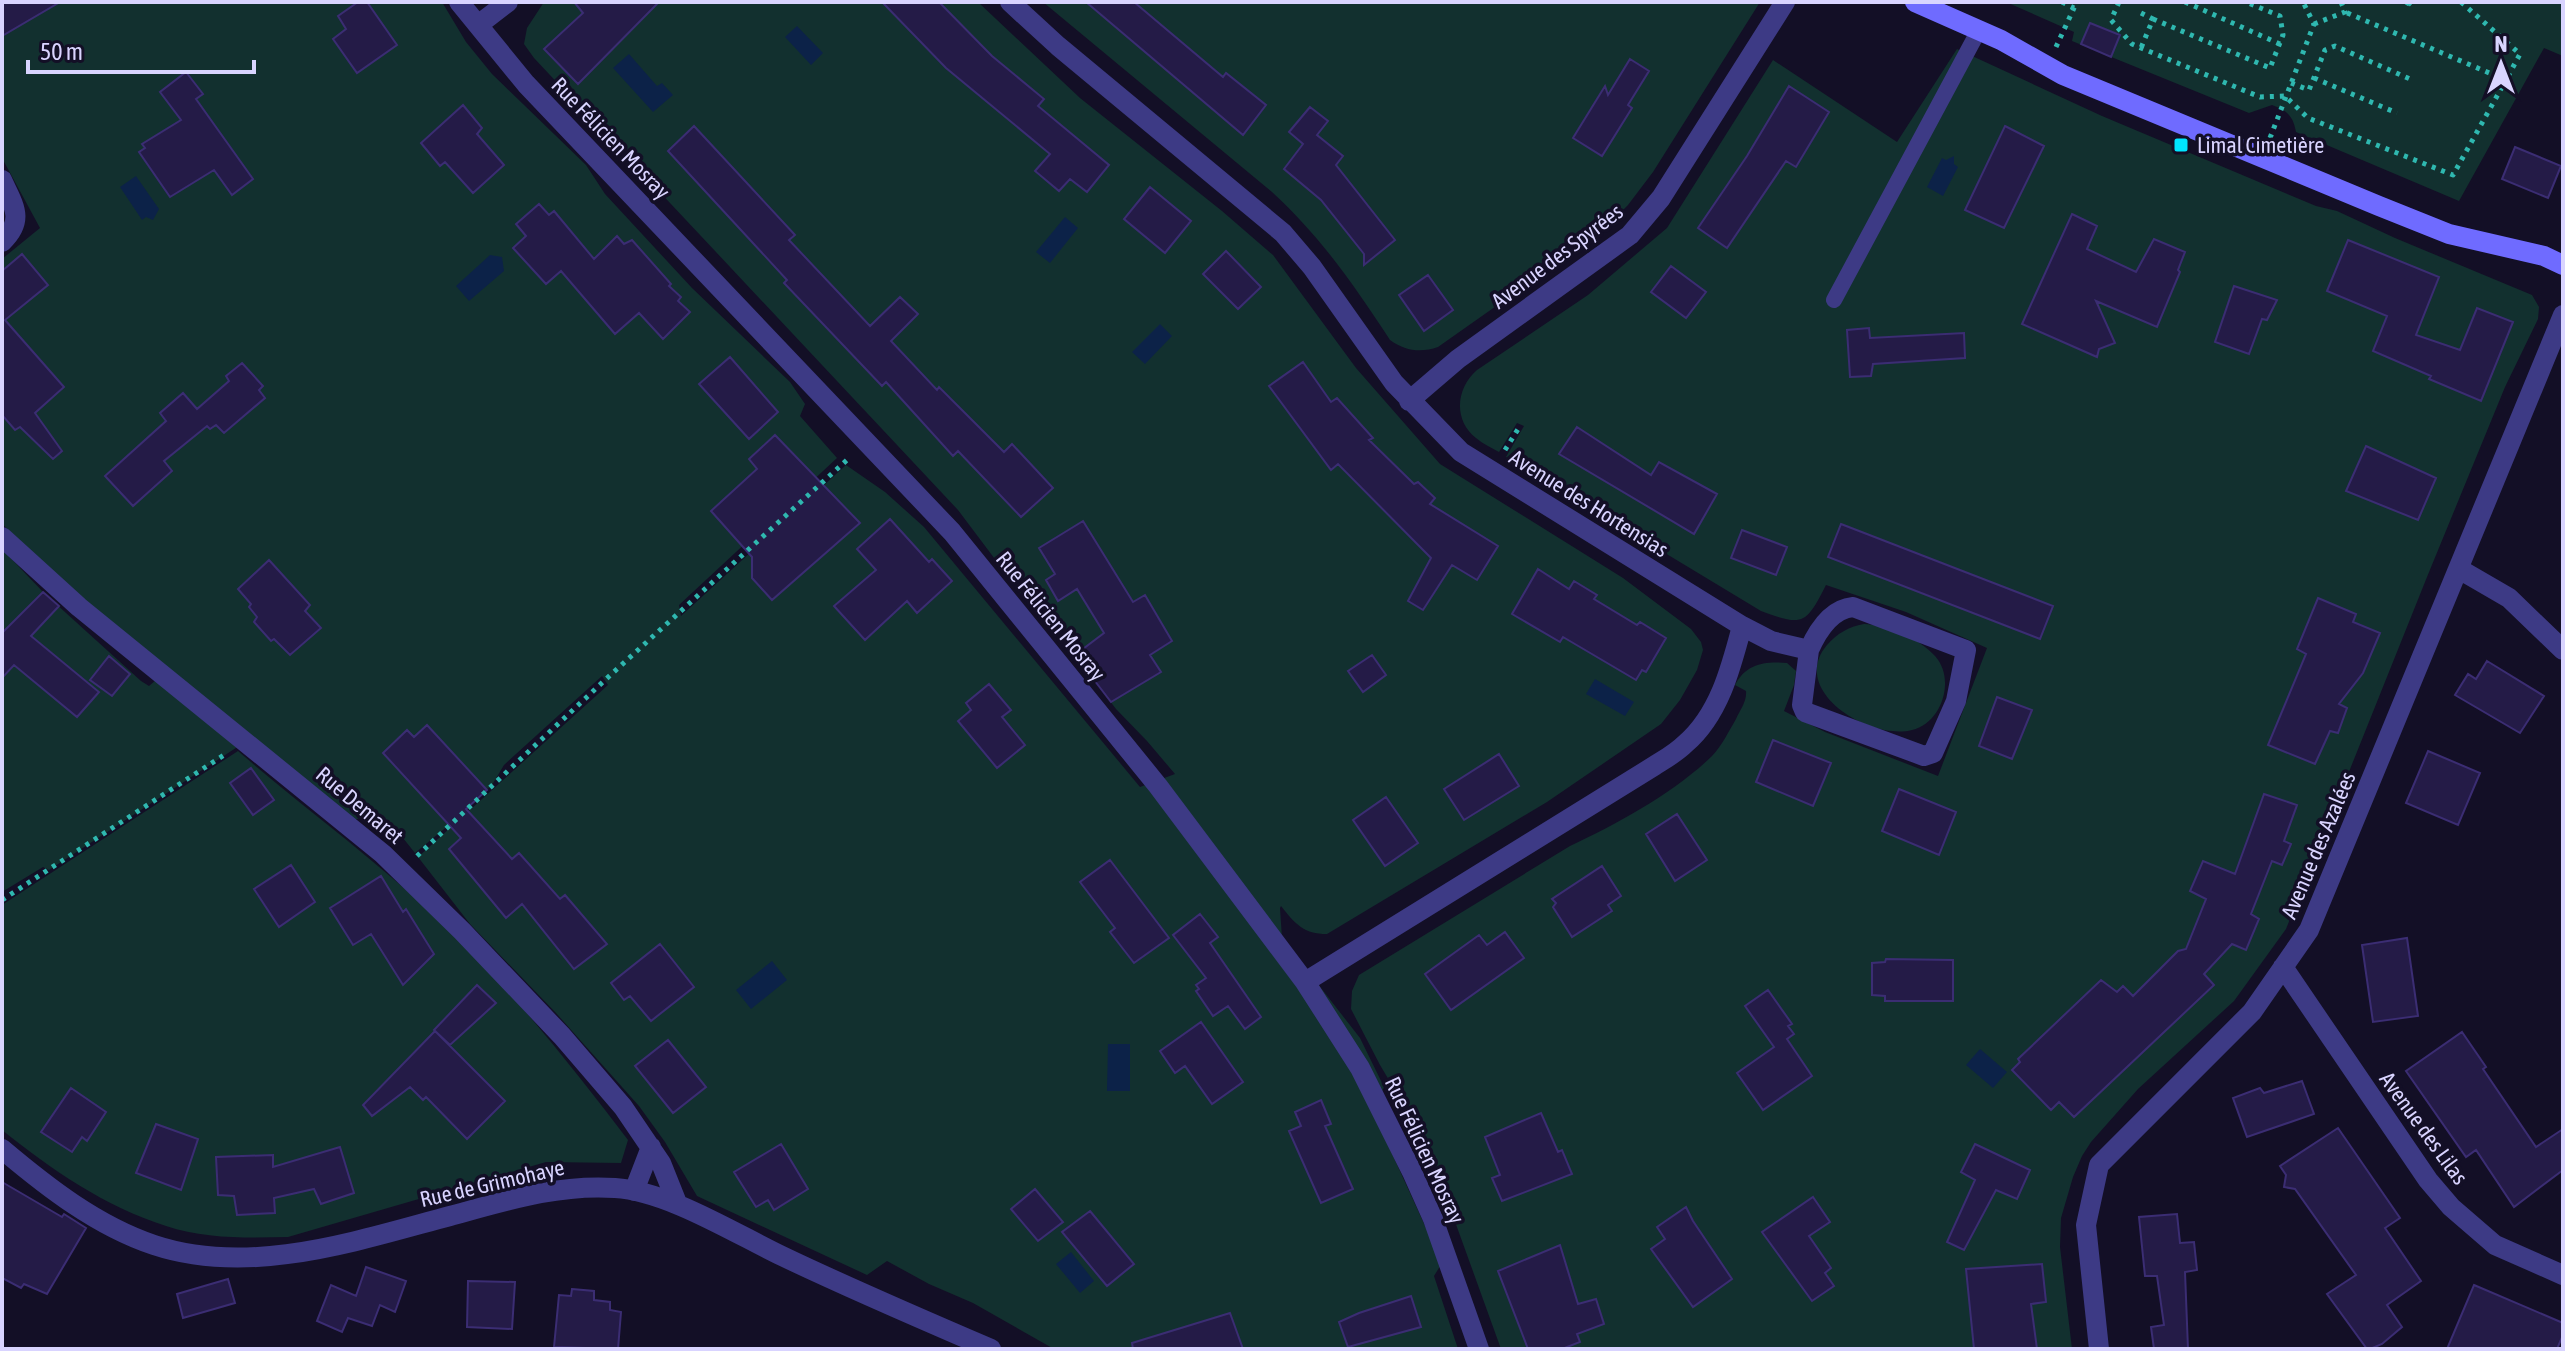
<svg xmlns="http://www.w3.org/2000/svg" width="2565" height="1351" font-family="'Asap Condensed',sans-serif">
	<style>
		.green { fill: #12302f }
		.water { fill: #0c2248 }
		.building { fill: #241b47; stroke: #3b2d73; stroke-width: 2 }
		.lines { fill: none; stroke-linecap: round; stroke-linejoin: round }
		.path { stroke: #2fb8b0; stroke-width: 5; stroke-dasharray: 4 6; stroke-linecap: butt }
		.lane { stroke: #3d3a85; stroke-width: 16 }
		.street { stroke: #3d3a85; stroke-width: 20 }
		.secondary { stroke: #6f6bff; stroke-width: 20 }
		.poi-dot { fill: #00e5ff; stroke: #130f26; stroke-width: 3 }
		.labels { text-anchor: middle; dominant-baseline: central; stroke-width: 7; stroke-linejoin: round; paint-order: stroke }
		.street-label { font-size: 22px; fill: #d9d4ff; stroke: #130f26 }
		.poi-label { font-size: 22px; fill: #d9d4ff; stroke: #130f26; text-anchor: start }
	</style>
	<rect width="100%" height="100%" fill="#130f26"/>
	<path class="green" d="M2,2h440l24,40 26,32 94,91 19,29 87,94 98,94 15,22 -5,12 37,42 -158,147 2,11 165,-151 39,27 39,35 216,260 35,-13 -28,-33 -31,-32 -41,-54 -53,-60 -64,-85 -424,-452 -10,-14 3,-16 17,-26h434l102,96 142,113 51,44 83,113 84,96 183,114 68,51 10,13 2,8 -6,20 -17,30 -19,24 -114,78 -220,132c-23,0 -32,-10 -46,-28l-1,2 2,30 78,100 24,49 -11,25 69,151 -8,13 24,73h-404l-81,-46 -44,-19 -42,-23 -20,14 -170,-79 -32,-54 -26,-36 -83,-93 -86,-89 -52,-67 190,-172 -6,-9 -98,89 -12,20 -43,40 -34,28 -12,-15 -17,-2 -22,-18 -22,3 -97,-79 -196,128 -6,-3 -41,25v-343l42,44 97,88 8,5 14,-12 -161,-150v-265l38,-31 -38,-70z
		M1043,2h717l-107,170 -25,33 -28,28 -162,114c-17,6 -33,4 -48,-7 -36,-55 -69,-103 -118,-148z
		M2006,2h557v54l-19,-8 -85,153 -163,-69c-3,-17 -9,-21 -24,-27l-23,8 -177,-72 2,-9z
		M1957,49l145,67 214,90 21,5 58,27 137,57 7,12 -1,12 -33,68 -78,190 -141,352 -52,72 -96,88 -47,53 -9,14 -9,21 -12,41 -1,29 12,102h-571l-74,-205 -47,-79 -29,-56 1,-18 7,-16 211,-129c47,-22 104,-53 142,-90 9,-9 17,-25 24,-37 4,-9 11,-17 10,-28l-11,-6c11,-21 29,-24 52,-22l9,8 -2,14 -10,26 41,21 113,44 49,-128 -81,-36 -80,-27c-20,39 -22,42 -65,26l-255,-154 18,-31 -7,-3 -18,29c-7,-4 -16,-8 -23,-14 -23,-18 -20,-50 1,-68l111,-75 79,-67 106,-168 124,82z
		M1864,624c23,1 55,14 71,32 21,23 7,67 -23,74 -42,11 -124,-39 -85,-85 11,-12 21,-18 37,-21z
		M238,751c66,57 137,108 200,168 71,67 132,145 190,221l-7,23 -75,-1 -258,75c-40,1 -84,2 -122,-11 -62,-20 -114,-56 -164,-96v-225z"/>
	<path class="water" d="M797,26l26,27 -12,12 -26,-28z
		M629,54l28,32 5,-3 11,12 -20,17 -40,-44z
		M1954,156v8l4,3 -15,29 -16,-9 15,-29 4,2z
		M136,176l23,33 -6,11 -7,-3 -4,3 -22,-33z
		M1065,217l13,11 -28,35 -14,-11z
		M490,255l12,2 2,14 -35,30 -13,-15z
		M1160,324l12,12 -27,28 -13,-12z
		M1595,679l39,23 -9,14 -39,-22z
		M772,961l15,19 -36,29 -15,-19z
		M1108,1044h22v47h-23z
		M1980,1049l27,23 -14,16 -27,-23z
		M1071,1252l23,29 -14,12 -24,-29z"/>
	<path class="building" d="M2,2h58l-58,34z
		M358,2h9l30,43 -40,28 -24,-34 13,-10 -8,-13z
		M574,2h85l-81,82 -34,-35 39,-36z
		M882,2h57l53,54 52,43 -6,7 71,59 -22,27 -17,-13 -11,12 -24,-20 15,-17 -104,-86z
		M1086,2h48l89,75 3,-4 40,32 -23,30z
		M2090,23l30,12 -9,22 -30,-13z
		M1630,59l19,12 -21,34 4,3 -30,48 -29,-18 32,-52 3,9z
		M186,72l17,22 -7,5 57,80 -21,16 -18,-25 -44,27 -31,-45 6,-4 -3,-4 39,-24 -21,-28z
		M1789,86l40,26 -33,55 -10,-6 -59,87 -29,-20 49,-72z
		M463,105l19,23 -5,6 27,31 -31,28 -28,-31 -5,4 -19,-23z
		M1310,107l18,14 -11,14 26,21 -7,9 59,75 -31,25v-11l-43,-54 -37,-31 19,-25 -14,-12z
		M694,126l101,109 -6,5 81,86 30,-29 18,17 -27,27 46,49 2,-3 65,65 8,-8 41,44 -32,29 -63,-66 -5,5 -67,-74 -4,4 -98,-103 3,-3 -119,-129z
		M2005,126l39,20 -40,82 -39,-18z
		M2515,147l46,19 -13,32 -46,-19z
		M1150,187l41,34 -26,32 -41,-34z
		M539,204l10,11 5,-4 40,48 23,-23 7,8 8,-4 39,44 -2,2 12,11 -3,4 12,11 -27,27 -24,-26 -24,21 -54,-63 -15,13 -33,-36 13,-12 -10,-12z
		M2072,214l25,12 -10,23 49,23 18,-33 31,13 -7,18 2,2 -23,55 -61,-26 19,42 -16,6 -2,8 -75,-33z
		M2348,240l91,37 -23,58 44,15 17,-42 36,14 -32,79 -52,-22 2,-3 -58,-25 14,-35 -60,-25z
		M1226,251l35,36 -23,22 -35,-35z
		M22,254l26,31 -43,35 59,67 -29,26 27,38 -9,8 -33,-32 -5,3 -13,-15v-144z
		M1671,266l35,26 -20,26 -35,-26z
		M1428,275l25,35 -29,21 -25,-36z
		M2234,286l43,14 -10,20 -5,-1 -13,35 -34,-12z
		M1869,328l1,10 94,-5 1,25 -92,6 -2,12 -21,1 -3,-47z
		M730,357l48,55 -29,27 -50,-55z
		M1303,362l28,40 6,-4 36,40 -4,2 45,44 4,-2 17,16 -5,6 68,42 -21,34 -25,-15 -29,45 -15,-9 23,-43 -93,-94 -7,6 -62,-84z
		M242,363l21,23 -4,4 6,8 -41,35 -8,-8 -6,4 -3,-3 -43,35 8,10 -39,35 -28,-30 61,-55 -6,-8 23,-20 14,16 32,-28 -3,-5z
		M1577,427l74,48 8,-13 58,32 -23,40 -135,-80z
		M775,435l85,88 -88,77 -20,-22v-21l-41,-46 46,-42 -8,-10z
		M2366,446l70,32 -18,42 -72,-29z
		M890,519l39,43 3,-3 20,22 -35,32 -10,-12 -42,39 -31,-34 42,-36 -19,-21z
		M1083,521l50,81 12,-7 27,46 -22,14 11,17 -50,30 -36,-47 29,-22 -27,-44 -19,12 -12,-21 9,-6 -16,-26z
		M1841,524l212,82 -13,33 -212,-82z
		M1742,530l45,17 -11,28 -45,-17z
		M269,560l41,45 -5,6 16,17 -31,27 -16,-16 -3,2 -17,-19 3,-5 -8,-10 2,-3 -13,-15z
		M1538,569l31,20 5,-8 23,14 -3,4 43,26 3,-3 26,16 -20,34 -4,-2 -6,10 -73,-43 -3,5 -48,-28z
		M43,592l16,14 -28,30 68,56 -22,25 -63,-52 -12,13v-45z
		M2318,598l38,16 -3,8 27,11 -17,40 -24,31 8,4 -9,25 -8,-2 -15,33 -47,-19 38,-91 -9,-5z
		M1372,655l14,20 -23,17 -15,-21z
		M109,656l21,18 -18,22 -22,-16z
		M2487,661l57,35 -24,37 -65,-38 13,-21 8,5z
		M989,684l22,26 -9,7 23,28 -28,23 -39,-47 13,-11 -5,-7z
		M1997,697l35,13 -20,49 -33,-13z
		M427,725l60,65 -21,19 46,50 7,-6 41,46 5,-4 42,49 -33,25 -52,-65 -16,14 -57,-69 12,-11 -78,-85 24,-23 7,7z
		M1773,740l58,23 -18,43 -57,-24z
		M2428,751l52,22 -22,52 -52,-22z
		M1499,754l20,32 -55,34 -20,-31z
		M251,768l23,32 -21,15 -23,-32z
		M1899,789l57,23 -17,43 -57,-24z
		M2264,794l33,11 -13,36 7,3 -9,21 -10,-4 -21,53 8,5 -13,31 -14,-6 -28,30 10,11 -140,132 -15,-15 -8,8 -39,-40 8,-8 -2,-3 83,-79 16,12 6,-6 10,10 45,-45 8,-2 20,-50 -16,-8 13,-30 32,13z
		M1386,797l32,46 -33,23 -32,-46z
		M1677,814l30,46 -32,21 -29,-47z
		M1110,860l59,78 -35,25 -24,-31 5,-4 -35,-46z
		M291,865l24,37 -36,25 -25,-38z
		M1602,866l19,30 -13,9 4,6 -40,26 -19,-30 3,-4 -4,-4z
		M381,876l22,36 3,-3 28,45 -31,31 -32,-51 -18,11 -23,-37z
		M1200,914l18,23 -8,6 51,74 -16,12 -17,-23 -15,10 -17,-25 3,-2 -3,-4 10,-7 -33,-43z
		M1505,932l19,26 -73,52 -26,-36 54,-39 8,10z
		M2407,938l11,78 -45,6 -11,-77z
		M660,944l34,43 -43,34 -21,-25 -6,4 -13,-17z
		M1886,959l67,1v41h-68v-5l-13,-1v-32l13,-1z
		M477,985l19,18 -46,42 -16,-15z
		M1768,990l24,34 -4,2 6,8 -7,5 25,37 -49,34 -26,-37 37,-26 -29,-41z
		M1201,1022l42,60 -31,22 -27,-38 -10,7 -15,-22z
		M435,1031l70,70 -38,38 -41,-42 -3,3 -13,-13 -38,29 -9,-11z
		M2462,1032l24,35 -3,2 53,78 27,-18v41l-49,37 -38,-57 -10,7 -60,-86z
		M668,1040l38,47 -33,26 -38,-47z
		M2302,1081l12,33 -67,23 -14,-39 27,-10 4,5z
		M71,1088l35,24 -19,29 -5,-4 -10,15 -31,-20z
		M1321,1100l10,24 -6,2 28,63 -32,14 -32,-72 12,-5 -6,-14z
		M1541,1113l17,39 4,-2 10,24 -70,27 -10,-23 8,-3 -15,-38z
		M156,1124l42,15 -17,51 -45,-17z
		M2338,1128l62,90 -15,10 36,53 -34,24 15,22 -20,17 -12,5h-3l-40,-55 29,-19 -61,-86 -11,-2 2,-12 -6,-9z
		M781,1144l27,45 -34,21 -6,-10 -12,7 -22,-35z
		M1975,1144l55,26 -13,29 -21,-9 -32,60 -17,-8 28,-62 -14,-8z
		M340,1147l14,46 -33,11 -7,-15 -40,9 1,15 -38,2 -3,-19 -16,-1 -2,-38 57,-2v12z
		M2,1182l60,35 2,-3 22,14 -39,66 -23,-10 -3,4 -19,-10z
		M1035,1189l28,33 -25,19 -27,-32z
		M1813,1197l17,25 -21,14 22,32 -6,5 9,13 -22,15 -50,-69z
		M1686,1207l7,14 39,58 -39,28 -42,-58 14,-10 -8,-12z
		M1090,1211l44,53 -27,22 -45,-54z
		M2177,1214l3,29 14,-1 3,28 -12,2 3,77h-34l-3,-22 13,-2 -7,-49h-12l-6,-59z
		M1560,1245l18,59 18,-5 8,25 -27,10 3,8 -18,7h-34l-30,-78z
		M2042,1264l4,38 -15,2 6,45h-63l-8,-80z
		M366,1267l40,14 -11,31 -15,-7 -8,21 -24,-8 -6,14 -25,-11 14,-36 25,11z
		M228,1279l7,24 -52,15 -6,-24z
		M468,1281l47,1 -3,47 -45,-2z
		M2474,1285l89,38v12l-6,14h-110z
		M572,1289l22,2v9l16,2v8l11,2 -3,37 -64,-2 5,-52 12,1z
		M1411,1296l10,31 -73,20 -9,-25 20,-9z
		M1230,1313l13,36h-110l-1,-6z"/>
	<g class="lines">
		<path class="path" d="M2062,2l12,6 3,-6
			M2119,2l-8,18 21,24 9,4 119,49 25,-1 23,22 145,57 53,-95 -161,-68
			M2185,2l95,42
			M2406,2l7,4 -4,-4
			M2461,2l59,52 -14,26
			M2141,13l12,6 -12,29
			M2153,19l117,49 13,-33 -3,-19 -34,-14
			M2314,24l31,-12 -4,-10
			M2056,47l18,-39
			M2314,78l83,35
			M2291,83l18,7 16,-40 10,-4 75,33
			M2270,138l44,-114 -11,-22
			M1505,450l15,-24
			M417,856l188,-176 243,-221
			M2,900l222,-145"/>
		<path class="lane" d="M1834,300l145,-270"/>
		<path class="street" d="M459,2l67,82 426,448 206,254 147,196 55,86 52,104 21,47 46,130
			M1010,2l48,44 225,187 29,34 82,116 67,69 281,174c-11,42 -23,89 -57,118 -9,9 -20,15 -31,22l-349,216
			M478,25l30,-23
			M2,180c12,26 23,40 0,62
			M1409,401l49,-42 172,-124 31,-37 124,-196
			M2,537l77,70 304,247 79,77 100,105 61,71 38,56 16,40
			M2459,569l50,29 54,52
			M1742,626l29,15 38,9 -7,55 3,7 119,44 9,-3 23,-52 10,-51 -113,-43c-22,2 -36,25 -44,43
			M2283,967l145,213 23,27 44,38 68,30
			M2,1149c45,38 95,77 152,96 96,32 202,-4 296,-29 55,-15 108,-32 165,-28 52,3 119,45 167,68 69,33 139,63 209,93
			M634,1191l17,-44
			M2099,1349l-13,-124 13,-60 153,-153 57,-82 254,-615"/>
		<path class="secondary" d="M1915,2l86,38 62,35 316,131 70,28 95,22 19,9"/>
	</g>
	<rect class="poi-dot" x="2173" y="137" width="16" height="16" rx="4"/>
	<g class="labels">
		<g class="street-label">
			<text transform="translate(611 138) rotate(46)">Rue Félicien Mosray</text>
			<text transform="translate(1557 256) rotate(-37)">Avenue des Spyrées</text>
			<text transform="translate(1589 503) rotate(32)">Avenue des Hortensias</text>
			<text transform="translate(1051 616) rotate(51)">Rue Félicien Mosray</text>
			<text transform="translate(360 805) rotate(40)">Rue Demaret</text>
			<text transform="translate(2318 845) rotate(-67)">Avenue des Azalées</text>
			<text transform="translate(2424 1128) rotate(54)">Avenue des Lilas</text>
			<text transform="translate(1425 1150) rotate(65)">Rue Félicien Mosray</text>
			<text transform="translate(492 1183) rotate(-13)">Rue de Grimohaye</text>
		</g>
		<g class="poi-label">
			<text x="2197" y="145">Limal Cimetière</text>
		</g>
	</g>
	<rect width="2565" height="1351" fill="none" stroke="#d9d4ff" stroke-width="8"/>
	<g transform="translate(2501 64)" stroke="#130f26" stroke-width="6" paint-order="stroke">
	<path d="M0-6L14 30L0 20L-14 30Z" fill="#d9d4ff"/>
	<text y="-12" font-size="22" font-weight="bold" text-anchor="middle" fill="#d9d4ff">N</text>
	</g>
	<path d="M28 60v12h226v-12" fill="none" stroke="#d9d4ff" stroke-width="4"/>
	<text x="40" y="60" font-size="24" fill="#d9d4ff" stroke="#130f26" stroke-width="6" paint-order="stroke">50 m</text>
</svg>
